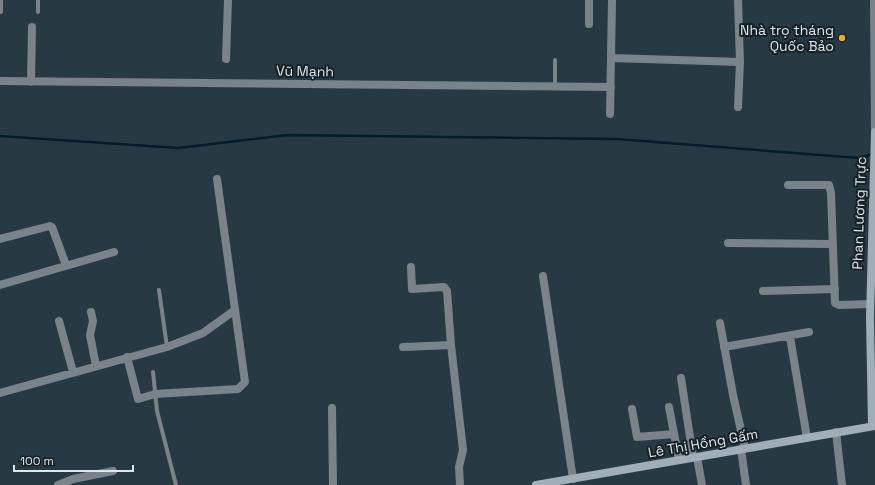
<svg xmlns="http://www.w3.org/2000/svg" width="875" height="485" font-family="'Space Grotesk',sans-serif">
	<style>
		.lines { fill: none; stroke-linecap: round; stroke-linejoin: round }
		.stream { stroke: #031d2a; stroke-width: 2.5 }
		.lane { stroke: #7a8389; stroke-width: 4 }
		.street { stroke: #7a8389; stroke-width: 8 }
		.secondary { stroke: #9faeb7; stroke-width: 8 }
		.poi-dot { fill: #e3ae35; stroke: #172024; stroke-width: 1.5 }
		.labels { text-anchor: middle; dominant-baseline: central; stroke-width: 4; stroke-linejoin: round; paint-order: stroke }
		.poi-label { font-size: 14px; fill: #dce7ee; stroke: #172024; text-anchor: end }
		.street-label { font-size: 14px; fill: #dce7ee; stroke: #172024 }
	</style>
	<rect width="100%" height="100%" fill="#273a44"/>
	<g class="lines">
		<path class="stream" d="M0,136l178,12 110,-13 329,4 242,19 14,-4"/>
		<path class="lane" d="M38,0v12
			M1,12v-12
			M555,86v-26
			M159,290l8,57
			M153,372l4,39 19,74"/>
		<path class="street" d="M738,0l2,62 -2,45
			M874,0l1,132
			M589,24v-24
			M612,58l128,4
			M226,59l2,-59
			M0,81l611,6
			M31,82l1,-55
			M610,114l2,-114
			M788,185h41l2,8 4,110 4,2 31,-1
			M0,239l50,-13 2,1 14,38
			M728,243l104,1
			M411,267l1,22 32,-2 3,4 4,54 12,105 -4,17 1,18
			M543,276l30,203
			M0,285l114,-33
			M763,291l72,-2
			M91,312l2,9 -3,14 6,31
			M59,321l14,51
			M720,323l13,72 12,53
			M790,337l17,101
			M403,347l48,-2
			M724,347l85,-15
			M127,357l11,42 17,-5 83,-5 7,-7 -28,-203
			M681,378l12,79
			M0,393l167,-46 36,-14 32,-23
			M669,407l10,53
			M332,408l1,77
			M632,409l5,28 37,-3
			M836,432l6,53
			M741,449l5,36
			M697,457l5,28
			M58,485l15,-6 40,-8"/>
		<path class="secondary" d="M872,426l-2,-109 5,-185
			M536,485l339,-59"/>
	</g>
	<circle class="poi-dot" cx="842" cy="38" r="4"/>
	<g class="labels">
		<g class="poi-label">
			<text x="834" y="30">Nhà trọ tháng<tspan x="834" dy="16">Quốc Bảo</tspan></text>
		</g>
		<g class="street-label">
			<text transform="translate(305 71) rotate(1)">Vũ Mạnh</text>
			<text transform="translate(859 213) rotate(-88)">Phan Lương Trực</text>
			<text transform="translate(703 443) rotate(-10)">Lê Thị Hồng Gấm</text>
		</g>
	</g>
	<path d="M14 465v6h119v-6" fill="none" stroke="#dce7ee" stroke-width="2"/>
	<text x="20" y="465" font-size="12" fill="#dce7ee" stroke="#172024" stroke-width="3" paint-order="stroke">100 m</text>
</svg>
